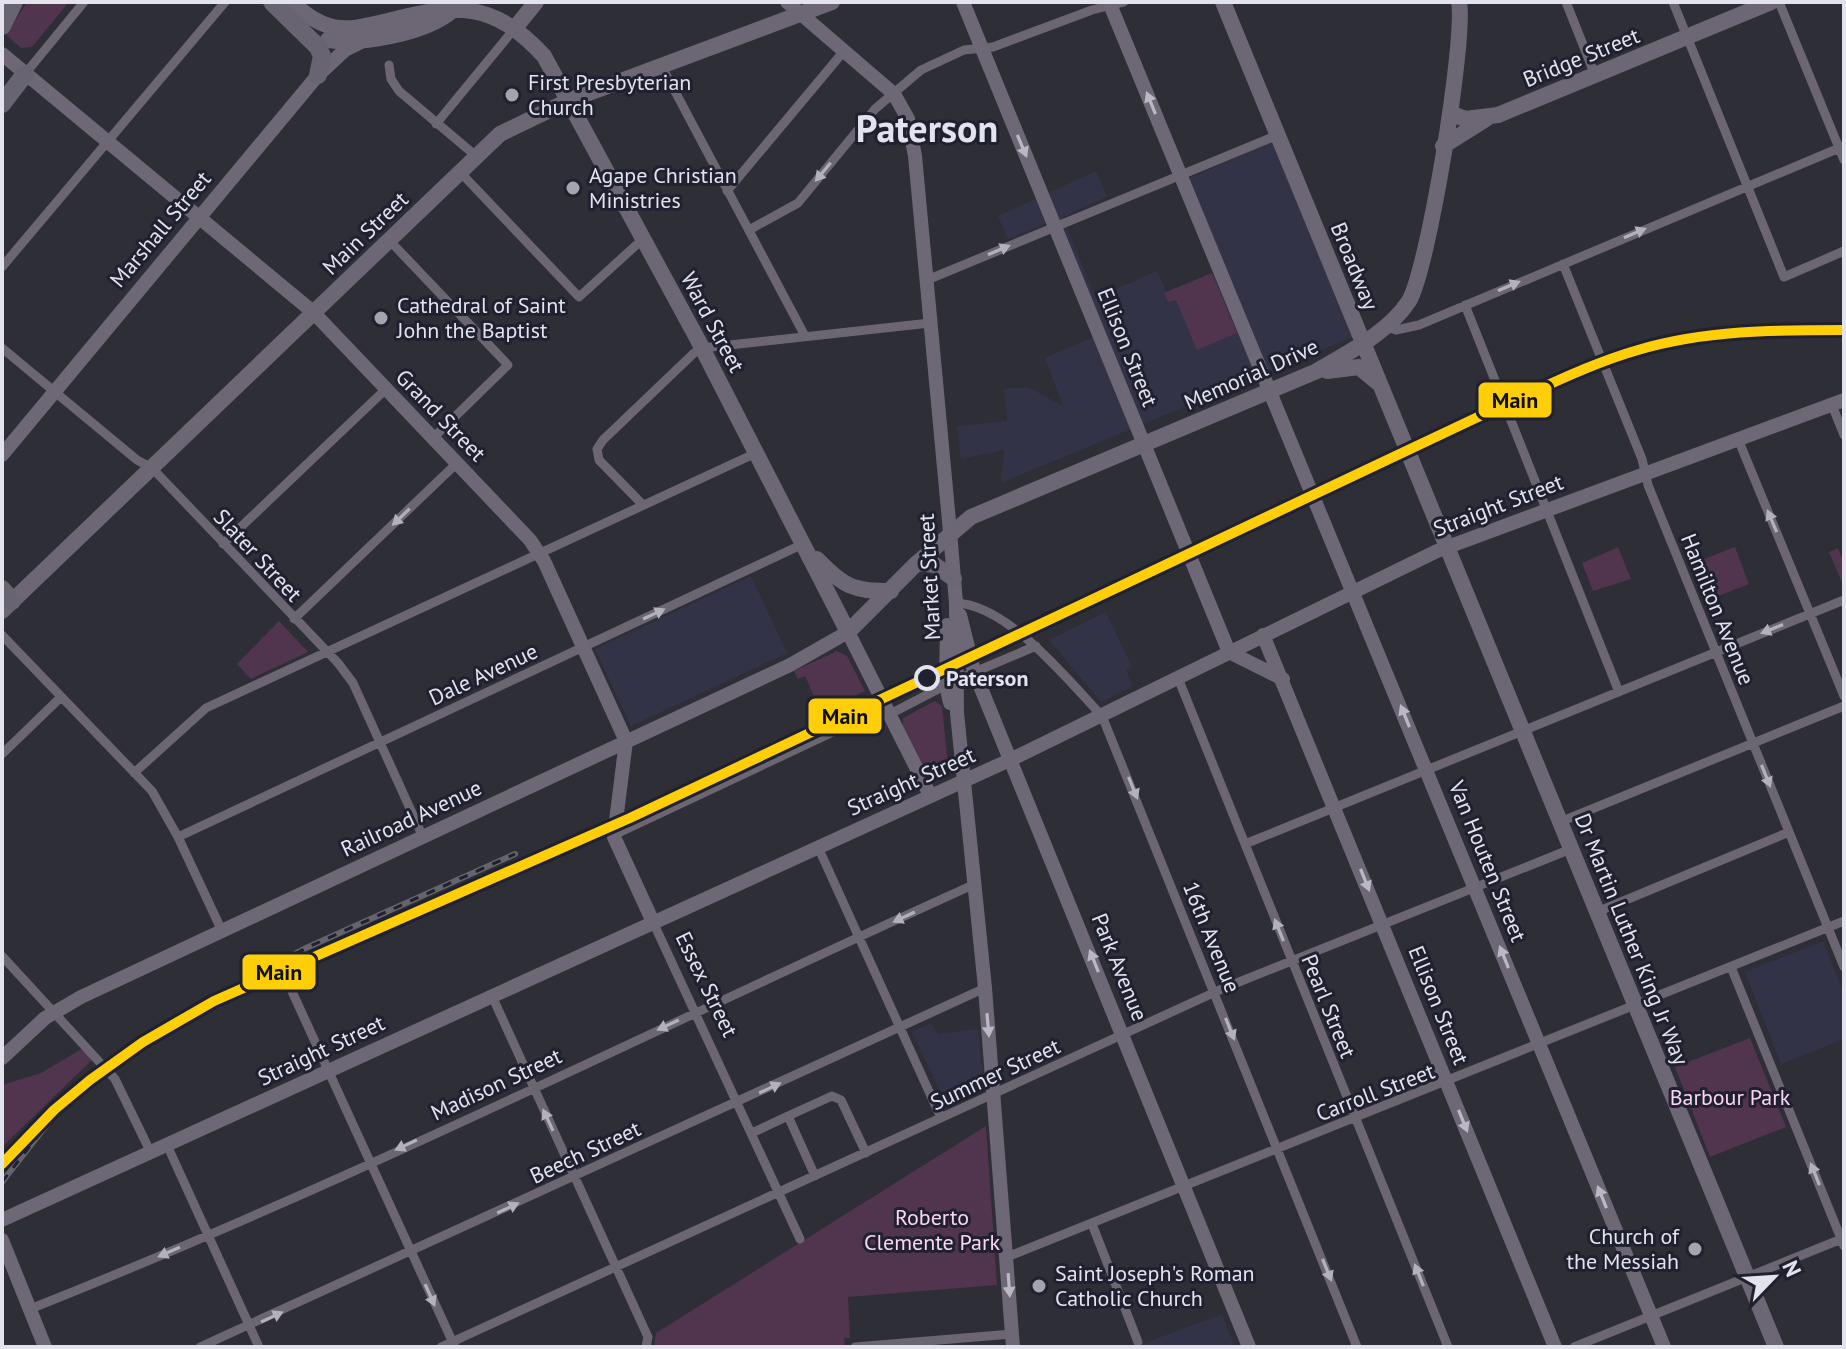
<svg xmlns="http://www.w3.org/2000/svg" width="1846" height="1349" font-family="'PT Sans',sans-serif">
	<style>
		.built { fill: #323347 }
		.green { fill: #51344d }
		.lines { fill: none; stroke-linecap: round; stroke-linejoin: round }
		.street { stroke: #6b6672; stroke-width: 9 }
		.secondary { stroke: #6e6876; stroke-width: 14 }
		.primary { stroke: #6c6675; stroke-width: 16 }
		.highway { stroke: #686471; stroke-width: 18 }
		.rail-casing { stroke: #65646d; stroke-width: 6 }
		.rail { stroke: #202130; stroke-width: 3; stroke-dasharray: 9; stroke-linecap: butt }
		.rail-1-casing { stroke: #202130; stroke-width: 16 }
		.rail-1 { stroke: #fece08; stroke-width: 10 }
		.oneway { fill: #bab8c4 }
		.oneway2 { fill: #b3b1bc }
		.poi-dot { fill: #a4a4ae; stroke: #202130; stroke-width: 3 }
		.stop-dot { fill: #202130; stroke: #e3e3ee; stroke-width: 4 }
		.labels { text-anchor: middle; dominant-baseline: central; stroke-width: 6; stroke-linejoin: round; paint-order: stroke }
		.street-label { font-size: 22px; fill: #e3e3ee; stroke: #202130 }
		.poi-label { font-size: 22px; fill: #e3e3ee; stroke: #202130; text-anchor: start }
		.stop-label { font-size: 22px; font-weight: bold; fill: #e3e3ee; stroke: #202130; text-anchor: start }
		.park-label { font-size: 22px; fill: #fcd4f4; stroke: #202130 }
		.town-label { font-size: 38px; font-weight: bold; fill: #e3e3ee; stroke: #202130 }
		.line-badge { stroke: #202130; stroke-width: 3 }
		.pale-badge-label { font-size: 22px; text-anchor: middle; font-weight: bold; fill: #111 }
	</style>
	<rect width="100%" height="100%" fill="#2e2e37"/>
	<path class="built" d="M1280,139l78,196 -357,148 3,-33 -43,9 -4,-33 50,-5 -3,-32 24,-2 35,19 -18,-48 50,-22 -48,-113 -39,16 -10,-23 98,-45 11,26 -44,20 33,81 61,-27 9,20 61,-20 -38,-93z
		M751,576l36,77 -156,73 -36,-77z
		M1106,612l26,55 -6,3 7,16 -32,16 -52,-62z
		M1823,941l21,53v45l-63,25 -36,-92z
		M931,1023l7,11 40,-5 6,57 -38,17 -34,-71z
		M1222,1314l13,33h-101z"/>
	<path class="green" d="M27,2h42l-37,45 -11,1 -15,-13z
		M1212,273l25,60 -40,17 -21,-50 -8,2 -4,-9z
		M1618,547l13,32 -38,12 -11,-28z
		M1735,547l14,37 -41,16 -14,-37z
		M1838,548l6,14v25l-15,-35z
		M279,621l29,31 -57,27 -14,-15z
		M837,651l10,5 18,35 -38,18 -4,-8 -6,2 -12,-27 -7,3 -4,-8z
		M935,701l7,5 6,60 -15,11 -5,-2 -25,-49v-8z
		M1750,1038l36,89 -76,30 -35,-90z
		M85,1047l8,12 -91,88v-62l39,-12z
		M986,1126l11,159 -149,12 2,41h-6l1,9h-191l2,-14z"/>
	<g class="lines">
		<path class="street" d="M1566,2l29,73
			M1673,2l111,275 60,-26
			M1779,2l65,158
			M389,65l2,14 8,12 77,65
			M661,65l144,271
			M25,74l59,-72
			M436,124l79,-96
			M460,172l119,125 65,-59
			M727,191l117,-140
			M749,230l49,-27 77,-94 46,-39 43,-20 29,-3 99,-37 32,-8
			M389,240l119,125 -75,73
			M1563,264l79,195 6,26 196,482
			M2,267l223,-265
			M927,280l351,-145
			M1465,305l154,387
			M1384,326l12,4 23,-5 425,-179
			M2,348l135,112 15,8 186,195 15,20 70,154
			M1832,405l12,30
			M1738,439l106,257
			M643,505l-44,-45 -2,-11 6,-9 91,-87 8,-5 228,-25
			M223,544l163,-155
			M956,603c52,2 112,77 146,113l255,631
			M294,619l163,-156
			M2,635l150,156 26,46 44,94
			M1178,678l270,669
			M956,680l80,-34
			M890,714l56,-29
			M2,754l59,-57
			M134,773l72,-65 550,-255
			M1560,822l284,-116
			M614,835l272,-128
			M178,837l625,-293
			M1245,844l599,-244
			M818,847l123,271
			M1597,912l192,-80
			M653,922l147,317
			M2,956l113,123 36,74
			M1731,967l113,279
			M284,974l170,371
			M492,996l156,341 -2,10
			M752,1133l36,-17
			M167,1145l92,202
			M815,1176l-27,-60 44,-20 9,4 25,53
			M1092,1224l46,118
			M1007,1257l837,-336
			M30,1309c321,-127 630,-283 945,-425
			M200,1347l785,-359
			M441,1347l783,-359 347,-139
			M855,1347l157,-13
			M1574,1347l270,-109"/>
		<path class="secondary" d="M787,2l107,92 14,25 7,37 35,376 6,71 1,110 28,275 28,359
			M963,2l266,650 54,27
			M1109,2l555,1345
			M2,54l311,258 217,228 14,21 82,180 -12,96 39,85
			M2,455l316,-380 27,-25 16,-8
			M960,615l14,56 275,676
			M947,625l-1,60 4,18
			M1263,635l292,712
			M2,1058l43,-40 36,-21 709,-332 58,-33 82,163
			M2,1220l1010,-461 425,-208 407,-151
			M2,1240l43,107"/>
		<path class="primary" d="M291,2c13,11 25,21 42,25 19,4 37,-2 55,-6 68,-18 105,-20 156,35l154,284 150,292 69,-69 54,-46 346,-146c32,-19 72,-39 92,-70 19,-31 57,-262 50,-299
			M1223,2l553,1345
			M515,28l21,-26
			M328,40c34,5 99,-7 125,-30
			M1450,113l15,6 33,-4 273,-113
			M1443,146l43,-27
			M1327,371l32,-4 18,15
			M817,559c27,28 36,32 74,32
			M917,563l18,2 19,14
			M2,611l498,-477 70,-34 262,-98"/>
		<path class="highway" d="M272,2l46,45 4,9 -4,19
			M2,26l12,-24
			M2,104l23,-30
			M2,589l10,12"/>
		<defs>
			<path id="rail" d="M248,979l58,-31 209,-94
				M2,1182l50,-64 38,-38"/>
		</defs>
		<use href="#rail" class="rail-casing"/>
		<use href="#rail" class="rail"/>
		<defs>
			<path id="rail-1" d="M2,1164l52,-54 36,-30 53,-38 71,-41 416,-183 867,-410c46,-20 92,-44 141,-58 67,-20 137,-20 206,-20"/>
		</defs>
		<use href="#rail-1" class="rail-1-casing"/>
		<use href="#rail-1" class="rail-1"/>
	</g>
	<defs><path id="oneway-solid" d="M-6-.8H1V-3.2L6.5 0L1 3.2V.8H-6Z" transform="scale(2)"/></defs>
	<g class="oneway">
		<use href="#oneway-solid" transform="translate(1151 103) rotate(-112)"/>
		<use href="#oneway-solid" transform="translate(1022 146) rotate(67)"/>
		<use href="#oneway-solid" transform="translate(1405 716) rotate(-112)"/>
		<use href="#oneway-solid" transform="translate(1365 880) rotate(68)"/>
		<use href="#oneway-solid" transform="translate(1504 957) rotate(-112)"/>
		<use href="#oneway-solid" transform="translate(1094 961) rotate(-112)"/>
		<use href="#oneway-solid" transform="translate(988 1025) rotate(85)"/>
		<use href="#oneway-solid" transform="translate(1463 1121) rotate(68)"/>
		<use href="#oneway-solid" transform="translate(1602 1197) rotate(-112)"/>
		<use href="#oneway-solid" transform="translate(1009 1285) rotate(86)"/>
	</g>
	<g class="oneway2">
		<use href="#oneway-solid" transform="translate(823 172) rotate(130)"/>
		<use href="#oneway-solid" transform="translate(1635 233) rotate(-23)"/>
		<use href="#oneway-solid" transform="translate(999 250) rotate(-23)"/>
		<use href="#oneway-solid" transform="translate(1509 286) rotate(-23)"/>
		<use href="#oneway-solid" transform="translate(401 517) rotate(136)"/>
		<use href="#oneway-solid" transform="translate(1772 521) rotate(-113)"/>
		<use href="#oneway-solid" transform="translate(654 614) rotate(-25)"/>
		<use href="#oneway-solid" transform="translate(1772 629) rotate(158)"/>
		<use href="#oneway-solid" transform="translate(1766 776) rotate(68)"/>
		<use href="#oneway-solid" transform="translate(1133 788) rotate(68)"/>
		<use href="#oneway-solid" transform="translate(904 917) rotate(155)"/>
		<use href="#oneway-solid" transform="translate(1279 930) rotate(-112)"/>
		<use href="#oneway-solid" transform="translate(668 1025) rotate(155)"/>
		<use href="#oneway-solid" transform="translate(1230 1029) rotate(68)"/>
		<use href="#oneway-solid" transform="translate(770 1088) rotate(-25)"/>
		<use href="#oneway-solid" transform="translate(548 1120) rotate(-115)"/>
		<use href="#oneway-solid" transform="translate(406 1145) rotate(155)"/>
		<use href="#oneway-solid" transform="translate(1815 1174) rotate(-112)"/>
		<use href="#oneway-solid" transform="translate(508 1208) rotate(-25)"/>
		<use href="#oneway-solid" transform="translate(169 1252) rotate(156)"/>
		<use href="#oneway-solid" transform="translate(1327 1270) rotate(68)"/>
		<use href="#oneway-solid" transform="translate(1419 1275) rotate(-112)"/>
		<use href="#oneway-solid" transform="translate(430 1295) rotate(66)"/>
		<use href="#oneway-solid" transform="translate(272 1317) rotate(-25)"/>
	</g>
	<g class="poi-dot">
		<circle cx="512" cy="95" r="8"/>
		<circle cx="573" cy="188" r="8"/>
		<circle cx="381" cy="318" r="8"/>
		<circle cx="1695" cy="1249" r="8"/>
		<circle cx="1039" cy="1286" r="8"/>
	</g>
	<circle class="stop-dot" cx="927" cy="678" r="11"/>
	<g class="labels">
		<g class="street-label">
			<text transform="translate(1581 57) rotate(-22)">Bridge Street</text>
			<text transform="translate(160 229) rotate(-50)">Marshall Street</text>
			<text transform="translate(365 233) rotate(-44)">Main Street</text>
			<text transform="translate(1355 266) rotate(68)">Broadway</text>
			<text transform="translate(713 322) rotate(62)">Ward Street</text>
			<text transform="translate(1128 347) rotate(68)">Ellison Street</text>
			<text transform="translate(1251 374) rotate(-24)">Memorial Drive</text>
			<text transform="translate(441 415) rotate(46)">Grand Street</text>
			<text transform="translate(1498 505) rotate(-21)">Straight Street</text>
			<text transform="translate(258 555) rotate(47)">Slater Street</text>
			<text transform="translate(929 577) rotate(-93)">Market Street</text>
			<text transform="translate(1718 609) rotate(68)">Hamilton Avenue</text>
			<text transform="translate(483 674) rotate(-25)">Dale Avenue</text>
			<text transform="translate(911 781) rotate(-24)">Straight Street</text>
			<text transform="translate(411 818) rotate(-25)">Railroad Avenue</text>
			<text transform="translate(1488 861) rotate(68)">Van Houten Street</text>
			<text transform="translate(1212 937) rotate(68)">16th Avenue</text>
			<text transform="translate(1632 939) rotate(68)">Dr Martin Luther King Jr Way</text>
			<text transform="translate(1120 967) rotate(68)">Park Avenue</text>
			<text transform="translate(707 984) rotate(64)">Essex Street</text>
			<text transform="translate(1439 1005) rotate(68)">Ellison Street</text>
			<text transform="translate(1329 1006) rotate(68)">Pearl Street</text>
			<text transform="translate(321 1050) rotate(-25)">Straight Street</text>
			<text transform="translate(995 1074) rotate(-25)">Summer Street</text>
			<text transform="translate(496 1084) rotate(-25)">Madison Street</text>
			<text transform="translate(1375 1092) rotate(-21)">Carroll Street</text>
			<text transform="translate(585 1152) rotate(-25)">Beech Street</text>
		</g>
		<g class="poi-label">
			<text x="528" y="82">First Presbyterian<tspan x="528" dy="25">Church</tspan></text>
			<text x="589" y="175">Agape Christian<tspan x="589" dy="25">Ministries</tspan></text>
			<text x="397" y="305">Cathedral of Saint<tspan x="397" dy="25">John the Baptist</tspan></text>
			<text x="1679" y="1236" text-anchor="end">Church of<tspan x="1679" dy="25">the Messiah</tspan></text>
			<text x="1055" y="1273">Saint Joseph's Roman<tspan x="1055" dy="25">Catholic Church</tspan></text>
		</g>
		<g class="stop-label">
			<text x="946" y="678">Paterson</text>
		</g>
		<g class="park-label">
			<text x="1730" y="1097">Barbour Park</text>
			<text x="932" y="1217">Roberto<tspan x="932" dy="25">Clemente Park</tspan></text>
		</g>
		<g class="town-label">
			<text x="927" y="127">Paterson</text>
		</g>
	</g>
	<g class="line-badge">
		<rect x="1477" y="381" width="76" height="38" rx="8" fill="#fece08"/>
		<rect x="807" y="697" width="76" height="38" rx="8" fill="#fece08"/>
		<rect x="241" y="953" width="76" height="38" rx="8" fill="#fece08"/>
	</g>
	<g class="pale-badge-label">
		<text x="1515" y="408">Main</text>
		<text x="845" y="724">Main</text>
		<text x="279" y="980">Main</text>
	</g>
	<rect width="1846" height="1349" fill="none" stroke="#e3e3ee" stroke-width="8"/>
	<g transform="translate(1774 1277) rotate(65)" stroke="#202130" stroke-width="6" paint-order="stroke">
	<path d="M0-6L14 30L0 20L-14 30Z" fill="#e3e3ee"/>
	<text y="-12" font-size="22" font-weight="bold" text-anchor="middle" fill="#e3e3ee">N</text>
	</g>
</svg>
